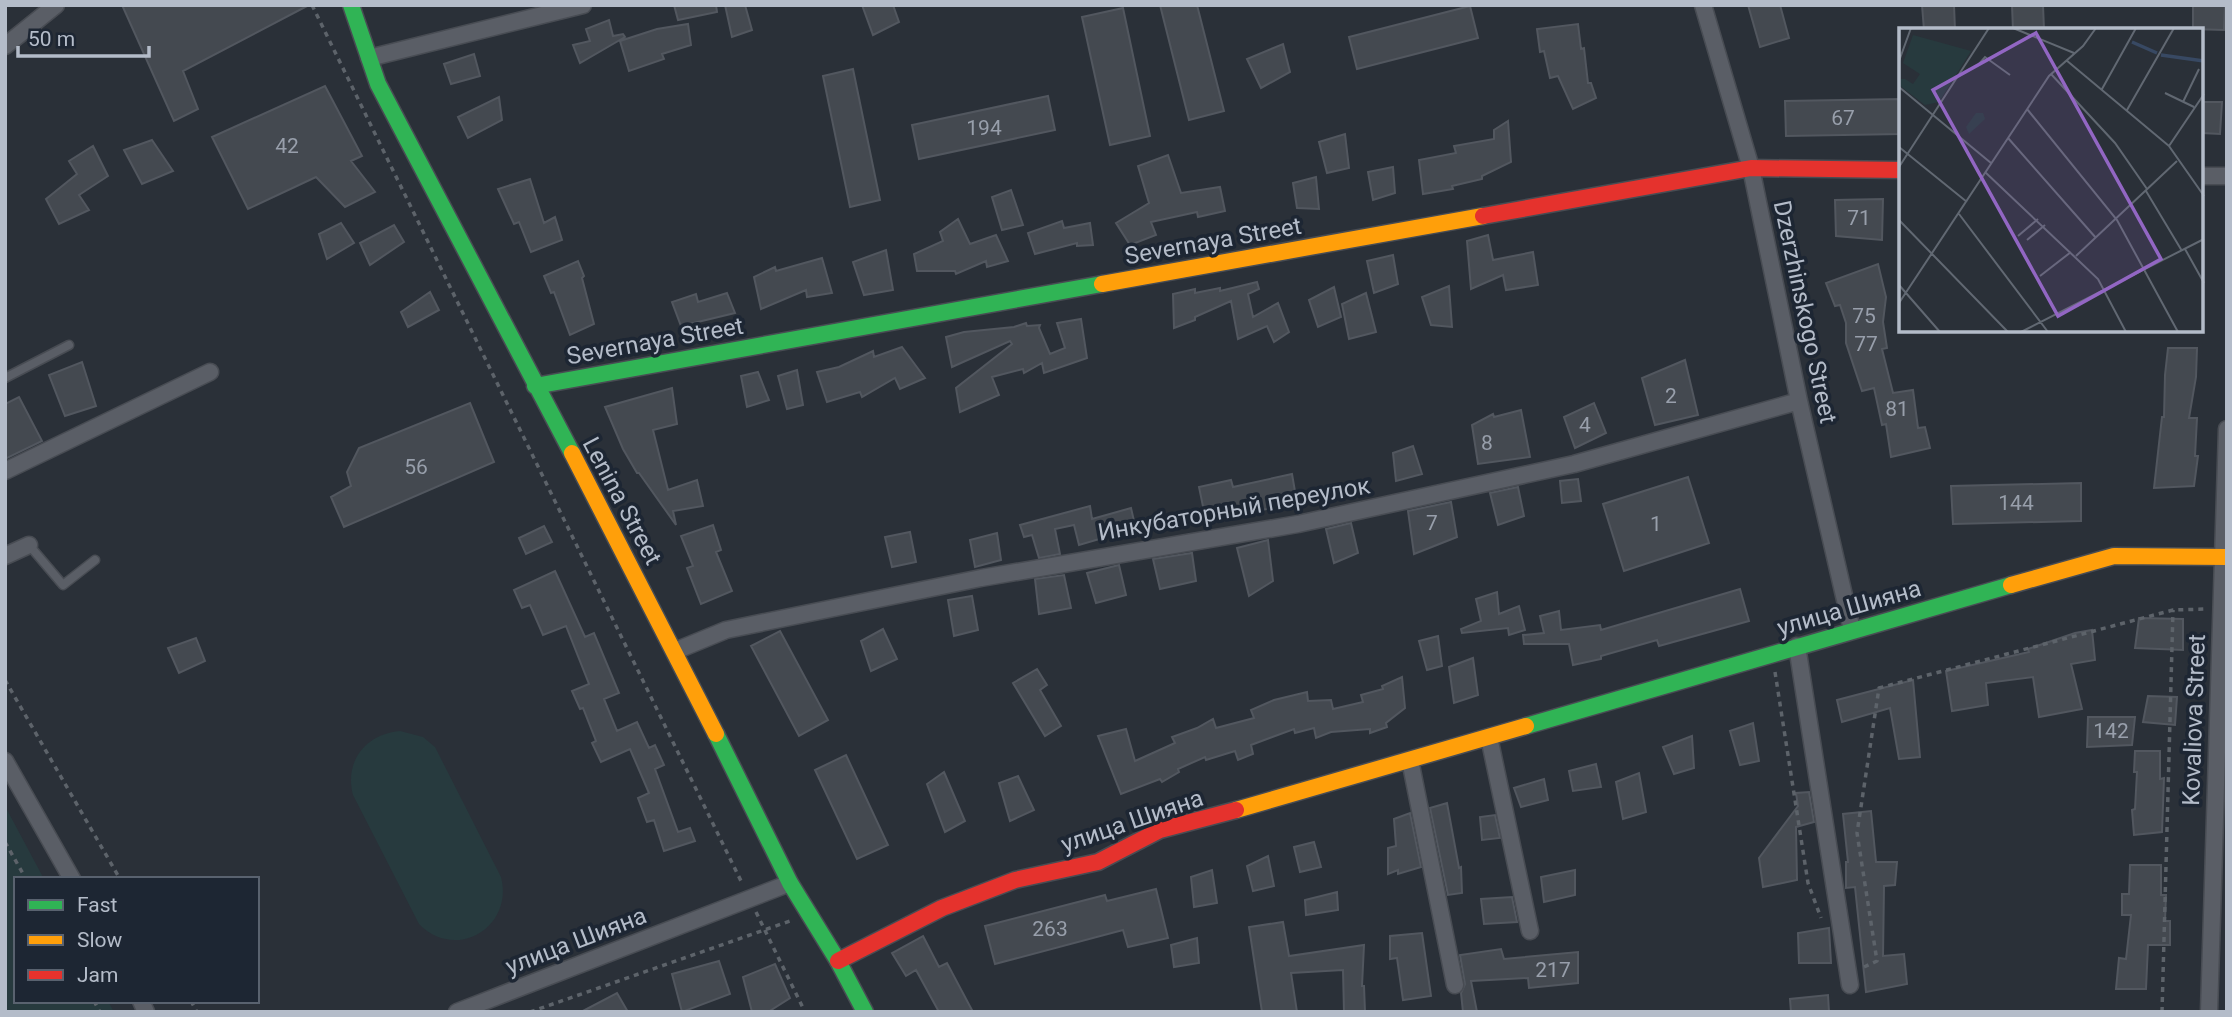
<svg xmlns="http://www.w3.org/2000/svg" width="2232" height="1017" font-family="Roboto,sans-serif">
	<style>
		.green { fill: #273a3e }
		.building { fill: #444950; stroke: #52575f; stroke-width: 2 }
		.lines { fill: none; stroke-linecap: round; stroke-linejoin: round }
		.lane-casing { stroke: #484c53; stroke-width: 11 }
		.street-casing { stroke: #484c53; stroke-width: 19 }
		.fast-casing { stroke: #484c53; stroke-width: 19 }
		.slow-casing { stroke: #484c53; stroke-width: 19 }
		.jam-casing { stroke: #484c53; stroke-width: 19 }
		.path { stroke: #5d636a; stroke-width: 3.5; stroke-dasharray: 5 5; stroke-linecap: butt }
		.lane { stroke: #5a5e66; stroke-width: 8 }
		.street { stroke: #5a5e66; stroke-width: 16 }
		.fast { stroke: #30b455; stroke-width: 16 }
		.slow { stroke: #ff9f0a; stroke-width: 16 }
		.jam { stroke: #e5322d; stroke-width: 16 }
		.labels { text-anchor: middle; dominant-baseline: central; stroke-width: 7; stroke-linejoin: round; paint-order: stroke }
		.number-label { font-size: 21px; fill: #989fab }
		.street-label { font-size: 24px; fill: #b4bcc9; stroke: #1d2633 }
		.inset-river { fill: none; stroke: #384963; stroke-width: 3.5 }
		.inset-road { fill: none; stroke: #616872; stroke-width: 2 }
		.view { fill: #9266c3; fill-opacity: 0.15; stroke: #9266c3; stroke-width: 3.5 }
		.inset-edge { fill: none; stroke: #b4bcc9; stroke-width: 3.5 }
	</style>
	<rect width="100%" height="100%" fill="#2a3038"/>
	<path class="green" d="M400,731l23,6 12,10 66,130c13,50 -45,85 -82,47l-66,-129c-9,-34 13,-61 47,-64z
		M5,806l39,73h-28v122h92l6,11h-109z"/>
	<path class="building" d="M122,5h187l-126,66 15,38 -24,12z
		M674,5h42l1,7 -39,8z
		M725,5h20l7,25 -20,7z
		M862,5h31l6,17 -26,13z
		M1160,5h37l27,106 -35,9z
		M1748,5h32l9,33 -29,9z
		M1922,5h32l1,25h-31z
		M2012,5h31l1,25h-31z
		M2193,5h32l-1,25 -31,-1z
		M1470,6l8,32 -121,31 -8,-32z
		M1123,8l27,128 -40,9 -28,-128z
		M609,20l4,16 10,-2 2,3 -45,26 -7,-18 17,-4 -4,-12z
		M688,24l3,21 -29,9 2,5 -35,12 -9,-30 37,-12z
		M1578,24l3,25 3,-1 4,35h3l5,15 -23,11 -15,-33 -8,2 -6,-27 -4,1 -3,-23z
		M1283,44l7,28 -29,16 -14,-29z
		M474,54l6,22 -29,8 -7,-20z
		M853,69l27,131 -30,7 -27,-131z
		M325,86l37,70 -11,5 24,31 -30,15 -29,-30 -68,32 -36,-72z
		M1048,96l7,34 -136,29 -7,-34z
		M499,97l3,23 -34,18 -10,-21z
		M1901,99v35l-115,2 -1,-35z
		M2202,102h20l-2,32 -18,-1z
		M1508,121l3,41 -29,14v3l-30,7 1,3 -30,5 -4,-34 37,-7 -2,-7 40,-7v-9z
		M1345,134l4,34 -22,5 -8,-31z
		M152,140l21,31 -31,13 -18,-34z
		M93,146l15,30 -29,19 10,15 -30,14 -13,-25 31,-25 -8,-13z
		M1168,155l13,38 39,-6 5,24 -27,6 -1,-5 -46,10 5,13 -26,10 -14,-22 33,-20 -11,-37z
		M1393,167l2,26 -22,7 -5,-28z
		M1316,177l3,32 -22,-1 -4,-25z
		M530,179l14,44 11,-6 7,23 -31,12 -12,-30 -5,2 -16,-35z
		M1011,190l12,35 -21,5 -10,-33z
		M1883,199l-1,41 -46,-4 -1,-36z
		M958,219l12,25 26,-9 12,26 -21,6 -1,-6 -30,13 -1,-3h-38l-3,-17 29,-13 -3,-9z
		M1062,221l2,7 26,-5 3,22 -16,1v-3l-42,11 -7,-21z
		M341,223l13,20 -27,16 -8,-25z
		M394,225l10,17 -34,23 -10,-22z
		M1488,235l5,25 40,-8 5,33 -32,5 -3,-15 -32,14 -4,-48z
		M886,250l7,40 -29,5 -11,-33z
		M1393,255l5,29 -24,9 -7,-32z
		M822,258l10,35 -25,4 -1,-7 -45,19 -7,-32 21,-10 1,4z
		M578,261l6,15 -2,2 12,46 -24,11 -16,-43 -3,1 -7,-17z
		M1878,264l8,33 -3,25 4,26 -5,1 11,44 20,-3 5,38 7,-1 5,21 -39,9 -5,-33 -4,1 -8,-37 -12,3 -16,-48v-20l-6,-18 -5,1 -9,-23z
		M1257,282l2,7 -11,5 5,23 25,-14 11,29 -15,10 -7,-16 -29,13 -7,-38 -36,16v3l-21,8 -1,-34 22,-5v4l25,-5v3z
		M1449,286l3,41 -21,-2 -9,-28z
		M1334,287l7,30 -23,10 -9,-27z
		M430,292l9,18 -31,17 -7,-15z
		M727,293l8,20 -54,13 -9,-24 24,-8 2,8z
		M1366,293l10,39 -27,7 -7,-35z
		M1081,319l6,39 -43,15 -2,-10 -18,10 -1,-4 -31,8 7,18 -39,17 -4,-24 56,-44 -2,-3 -58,26 -6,-30 18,-5 50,-5 12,-4 1,3 13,-1 -1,3 11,26 15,-6 -8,-25z
		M902,347l23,31 -25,11 -5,-11 -33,19 -2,-5 -33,10 -10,-30 22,-5 34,-16 1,6z
		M2168,348h29l-1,29 -7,41h8l-2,38h3l-4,30 -40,2 8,-71h2l1,-42z
		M1685,360l13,55 -43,10 -13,-47z
		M82,362l14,44 -31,10 -16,-41z
		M797,370l6,35 -16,4 -9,-33z
		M758,372l11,28 -22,7 -6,-31z
		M672,388l5,36 -24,6 15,60 29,-10 6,26 -30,5 3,14 -37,-52h-2l-14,-24 -18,-42z
		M19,397l23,44 -37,18v-55z
		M470,403l24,59 -150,65 -13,-30 20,-11 -4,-14 12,-24z
		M1594,403l12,30 -31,15 -11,-31z
		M1521,410l9,47 -52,7 -6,-39 21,-11 1,3z
		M1413,446l9,28 -26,7 -3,-28z
		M1292,474l5,29 -91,18 -7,-34 32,-7 2,7z
		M1688,477l21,66 -85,28 -21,-67z
		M1578,479l3,22 -19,2 -2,-22z
		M2081,483v38l-128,3 -2,-38z
		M1518,487l6,29 -26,9 -8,-32z
		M1451,502l6,35 -43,17 -6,-43z
		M1090,506l2,13 39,-11 6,26 -23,6 -1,-5 -34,10 -5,-20 -19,4 5,25 -21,4 -7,-23 -8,2 -4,-12z
		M1351,523l7,30 -24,10 -8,-34z
		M713,525l8,25 -5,2 16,39 -31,13 -14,-36 6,-2 -12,-30z
		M544,526l8,16 -26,12 -7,-16z
		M910,532l6,30 -24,5 -7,-30z
		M997,533l4,27 -26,7 -5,-27z
		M1268,540l5,41 -24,15 -12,-48z
		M1192,553l4,28 -36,8 -7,-30z
		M1119,565l7,30 -30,8 -9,-30z
		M555,571l30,66 9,-4 25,60 -15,6 13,32 20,-9 12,26 6,-3 9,20 -9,4 23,63 12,-4 5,13 -31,10 -10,-31 -7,2 -9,-24 11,-5 -19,-44 -29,13 -9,-19 4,-2 -13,-33 -3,1 -8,-18 17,-7 -23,-58 -23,9 -13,-30 -8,3 -8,-18z
		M1064,575l7,33 -32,6 -4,-35z
		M1740,589l9,32 -90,25 -2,-6 -56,16v3l-28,6 -4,-21h-45l-1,-9 21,-2 -4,-17 19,-5 2,19 39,-5 1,5z
		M1497,592l2,22 20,-8 6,24 -16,5 -1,-7 -46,5 -1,-4 20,-8 -5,-22z
		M972,596l6,34 -24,6 -6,-36z
		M2139,618l44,1v31l-48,-2z
		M883,629l14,30 -26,12 -10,-30z
		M2092,630l3,30 -24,4 11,45 -43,8 -6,-40 -47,6 2,22 -36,6 -6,-40 83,-19 -1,-3 47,-16z
		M780,631l48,89 -29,16 -48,-90z
		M1438,636l4,30 -15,4 -8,-29z
		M196,638l9,23 -26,12 -11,-25z
		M1473,658l5,37 -24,8 -5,-36z
		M1037,669l10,16 -7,5 21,36 -16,10 -32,-53z
		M1402,677l3,31 -19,15 1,4 -17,6v-4l-39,3 -15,6 -2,-10 -19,5 -1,-4 -43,16 2,9 -15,6 -3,-9 -29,9 -1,-3 -27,12 1,3 -17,10 -2,-3 -39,15 -23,-58 28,-7 9,32 40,-18 -3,-6 25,-9 16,-9 3,9 38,-10 -3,-8 23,-10 33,-8 1,9 23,-1 2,9 30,-7 -2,-7 22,-6 -1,-3z
		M1913,680l7,77 -21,2 -9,-51 -48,14 -5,-22z
		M2148,696l29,1 -2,28 -32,-3z
		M2088,717h47l-3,28 -45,2z
		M1753,723l6,38 -19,4 -10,-34z
		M1692,736l2,32 -20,6 -11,-27z
		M2135,751h25v28l4,-1 -2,54 -28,3 -2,-25 3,-1 2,-37h-3z
		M846,755l42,90 -31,14 -42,-89z
		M1596,764l5,23 -28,4 -4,-20z
		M944,772l21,49 -20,11 -18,-48z
		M1639,773l7,39 -23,7 -7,-37z
		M1018,776l16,34 -24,11 -11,-38z
		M1544,779l4,21 -27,7 -7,-19z
		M1809,792l5,30 -18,5 1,53 -34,7 -4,-29 39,-52 -2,-13z
		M1447,803l12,65 2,-1 1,26 -14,2 -18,-87z
		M1871,811l5,51h21l-2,23 -11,1 -1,70 21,-2 3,30 -41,8 -11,-105 -9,1v-26h2l-5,-48z
		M1410,813l11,54 -23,7v-4l-10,4v-26l8,-2 -2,-27z
		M1495,815l5,23 -18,2 -2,-23z
		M1314,842l7,25 -21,5 -6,-25z
		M1268,856l6,30 -21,5 -6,-25z
		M2130,865h31v30h5l-1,26h5v24h-22l-2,44h-30l3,-31 7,1 5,-44h-9v-21h7z
		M1212,870l5,33 -23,4 -3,-30z
		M1575,870v25l-31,7 -3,-25z
		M1156,889l12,49 -40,9 -5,-17 -128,34 -10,-38 120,-31 2,6z
		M1337,892l1,18 -32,5 -1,-15z
		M1512,897l5,25 -33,2 -3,-25z
		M1283,922l6,34 75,-11 -2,41h2l1,26h-21l-1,-42 -52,3 6,39h-35l-13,-85z
		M1829,928l2,35h-32l-1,-30z
		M1422,933l9,63 -28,4 -6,-42 -7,1v-23z
		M923,936l16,31 8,-4 26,49h-34l-23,-42 -10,6 -14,-23z
		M1197,938l2,25 -25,4 -3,-22z
		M1501,949l3,10 74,-7v31l-49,5 -1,-10 -57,3 6,31h-14l-2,-19 4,-9 -5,-29z
		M719,961l11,33 -48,18 -10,-38z
		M775,964l15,34 -22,14h-16l-9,-35z
		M617,993l11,19h-47z
		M1828,995l1,17h-38l-1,-13z"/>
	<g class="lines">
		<defs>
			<path id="lane" d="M5,378l64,-33
				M29,545l34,40 32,-25"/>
			<path id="street" d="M1703,5l48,163 48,233 53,229
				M5,46l51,-41
				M369,58l214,-53
				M2202,176h25
				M5,471l205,-99
				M5,556l24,-11
				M1797,646l53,339
				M675,651l51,-21 255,-52 317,-54 276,-60 225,-63
				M1489,737l41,194
				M1410,760l45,225
				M5,761l67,118
				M141,1001l5,11
				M457,1012l333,-129
				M2209,1012l18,-583"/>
			<path id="fast" d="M351,5l27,79 194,369
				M535,386l567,-102
				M1526,726l485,-141
				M716,734l74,149 48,78 27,51"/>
			<path id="slow" d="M1102,284l381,-68
				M572,453l144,281
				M2011,585l103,-29 113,1
				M1236,810l290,-84"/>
			<path id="jam" d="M1483,216l268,-48 150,2
				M838,961l104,-53 73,-28 83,-18 62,-32 76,-20"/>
		</defs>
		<use href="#lane" class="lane-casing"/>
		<use href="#street" class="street-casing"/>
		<use href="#fast" class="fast-casing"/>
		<use href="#slow" class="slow-casing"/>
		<use href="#jam" class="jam-casing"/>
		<path class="path" d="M312,5l430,878
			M1775,672l33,211 13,35
			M5,680l115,199
			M5,842l21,37
			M756,912l49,100
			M1864,967l13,-6 -20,-128 22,-145 294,-78 34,-1
			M94,1001l6,11
			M191,1001l6,11
			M530,1012l260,-91
			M2162,1012l11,-402"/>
		<use href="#lane" class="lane"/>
		<use href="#street" class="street"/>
		<use href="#fast" class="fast"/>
		<use href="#slow" class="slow"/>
		<use href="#jam" class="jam"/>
	</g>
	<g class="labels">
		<g class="number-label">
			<text x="1843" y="118">67</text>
			<text x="984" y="128">194</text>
			<text x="287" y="146">42</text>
			<text x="1859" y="218">71</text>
			<text x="1864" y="316">75</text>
			<text x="1866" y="344">77</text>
			<text x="1671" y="396">2</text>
			<text x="1897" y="409">81</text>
			<text x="1585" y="425">4</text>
			<text x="1487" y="443">8</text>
			<text x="416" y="467">56</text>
			<text x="2016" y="503">144</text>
			<text x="1432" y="523">7</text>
			<text x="1656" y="524">1</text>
			<text x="2111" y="731">142</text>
			<text x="1050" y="929">263</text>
			<text x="1553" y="970">217</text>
		</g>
		<g class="street-label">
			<text transform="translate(1213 241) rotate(-10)">Severnaya Street</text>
			<text transform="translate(1805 312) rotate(78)">Dzerzhinskogo Street</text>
			<text transform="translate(655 341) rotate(-10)">Severnaya Street</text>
			<text transform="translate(622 501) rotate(62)">Lenina Street</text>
			<text transform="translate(1234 509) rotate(-10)">Инкубаторный переулок</text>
			<text transform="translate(1849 608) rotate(-16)">улица Шияна</text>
			<text transform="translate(2194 720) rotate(-88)">Kovaliova Street</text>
			<text transform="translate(1132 821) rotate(-19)">улица Шияна</text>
			<text transform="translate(576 941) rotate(-21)">улица Шияна</text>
		</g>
	</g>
	<g transform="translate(1899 28)">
		<rect width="304" height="304" fill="#2a3038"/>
		<path d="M14,7l58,16 -32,51 -14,3 -26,-20v-6h6l8,5 7,-10 -17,-11zM77,85h7l2,6 -16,15 -3,-7z" fill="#273a3e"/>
		<path class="inset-river" d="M233,14l25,11M262,27l43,6"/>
		<path class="inset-road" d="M114,0l61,25M167,32l103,86M0,33l12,-33M80,36l6,-7 25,18M152,46l64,69 32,46M0,59l92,76M203,61l34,-61M266,65l29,14M305,66l-35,52 35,50M284,74l16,-33M128,81l90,111 61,112M228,82l47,-82M109,110l88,100M0,119l68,55M0,139l90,-139M86,144l113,107 28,53M247,163l36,60M60,186l89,118M0,192l109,112M119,208l20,-17M128,212l18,-15M286,221l19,34M177,228l101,-95M141,248l31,-24M0,257l41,47M0,275l150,-227 34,-30 13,-18M122,304l183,-93"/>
		<path class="view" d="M137,5l125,226 -103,57 -125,-226z"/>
		<rect width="304" height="304" class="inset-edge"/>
	</g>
	<rect width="2232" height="1017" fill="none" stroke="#b4bcc9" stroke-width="14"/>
	<rect x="14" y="877" width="245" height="126" fill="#1d2633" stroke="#59626f" stroke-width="2"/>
	<rect x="28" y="900" width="35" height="10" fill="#30b455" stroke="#59626f" stroke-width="2"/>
	<text x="77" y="912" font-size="21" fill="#b4bcc9">Fast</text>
	<rect x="28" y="935" width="35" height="10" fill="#ff9f0a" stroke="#59626f" stroke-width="2"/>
	<text x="77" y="947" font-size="21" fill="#b4bcc9">Slow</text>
	<rect x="28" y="970" width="35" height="10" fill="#e5322d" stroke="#59626f" stroke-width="2"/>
	<text x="77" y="982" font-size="21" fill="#b4bcc9">Jam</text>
	<path d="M18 46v10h131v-10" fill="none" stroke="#b4bcc9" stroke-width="3.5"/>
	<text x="28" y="46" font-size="21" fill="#b4bcc9" stroke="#1d2633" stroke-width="5" paint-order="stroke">50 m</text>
</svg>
